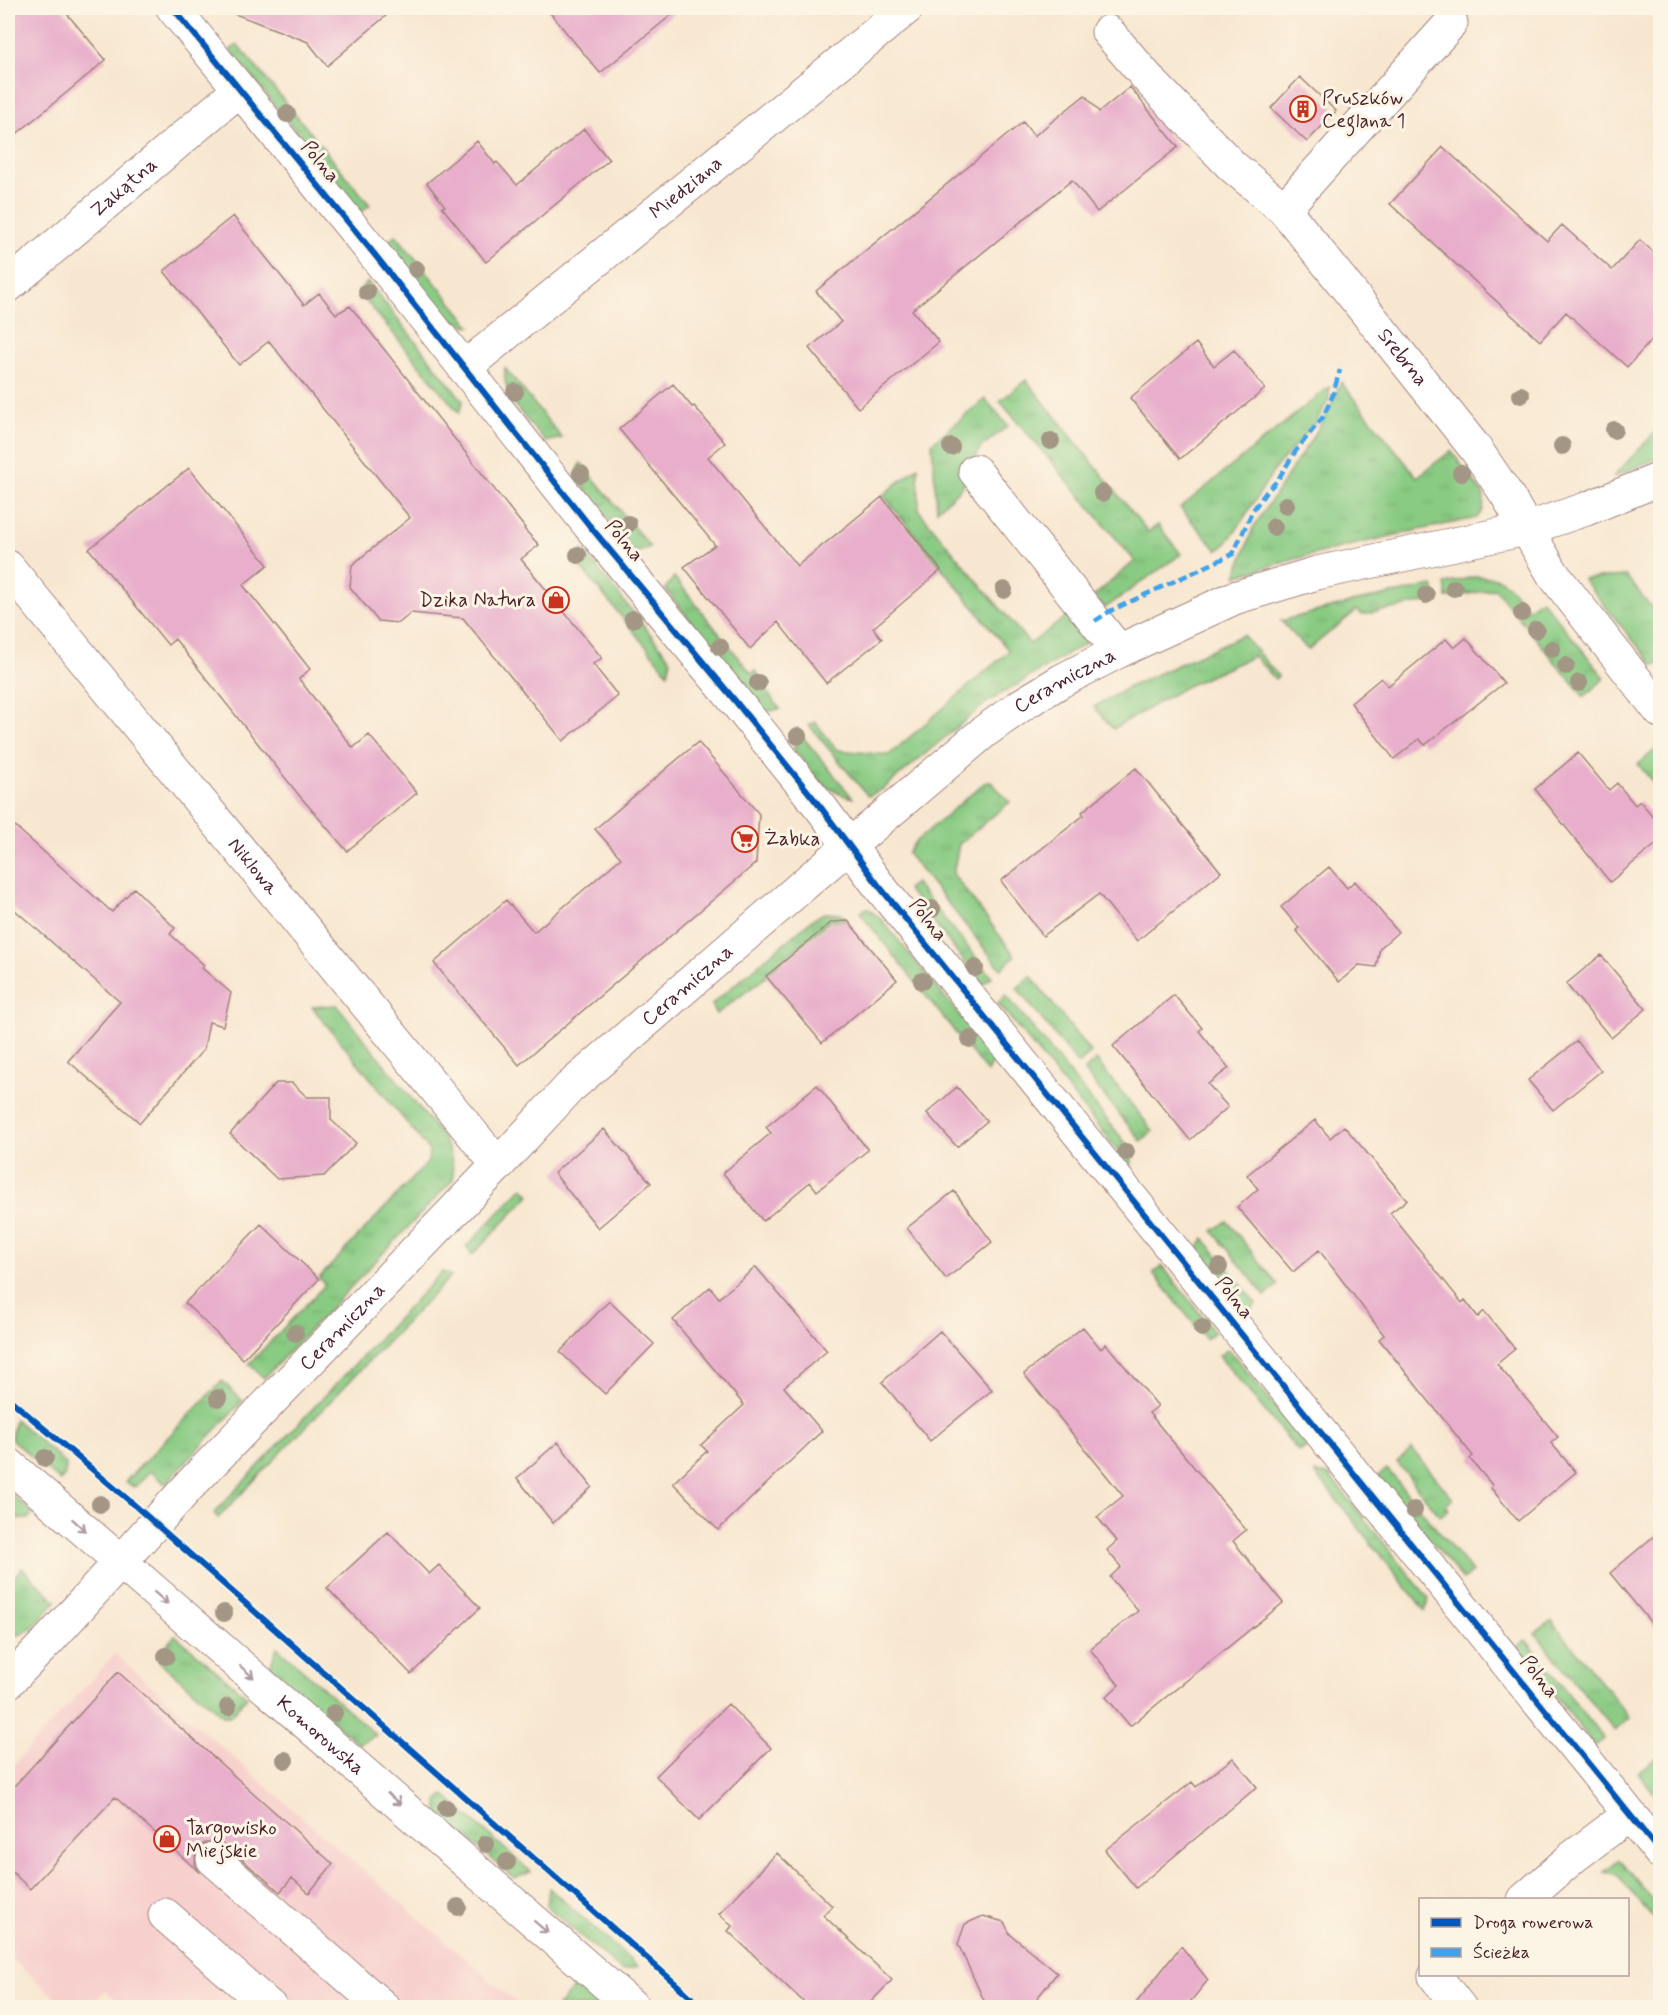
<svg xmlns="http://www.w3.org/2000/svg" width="1668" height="2015" font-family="Mynerve,sans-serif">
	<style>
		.built { fill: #f7d0cd }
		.grass { fill: url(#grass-tufts); stroke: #6a7557; stroke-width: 1.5 }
		.building { fill: #e8aecb }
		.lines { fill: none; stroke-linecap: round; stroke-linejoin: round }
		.minor-casing { stroke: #a1837e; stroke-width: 35 }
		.minor { stroke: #fff; stroke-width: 33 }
		.quiet { stroke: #40a2eb; stroke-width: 4.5; stroke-dasharray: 9 4.5; stroke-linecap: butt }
		.cycleway-casing { stroke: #fcf5e5; stroke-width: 10 }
		.cycleway { stroke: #0057b8; stroke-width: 6 }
		.tree { fill: #a39684 }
		.oneway { stroke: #ae9aa0 }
		.labels { text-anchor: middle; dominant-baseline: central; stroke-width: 6; stroke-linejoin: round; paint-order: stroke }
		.poi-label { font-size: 20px; fill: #4a1f2b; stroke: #fcf5e5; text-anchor: start }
		.street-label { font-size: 20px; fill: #4a1f2b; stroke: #fcf5e5 }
	</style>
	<defs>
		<pattern id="grass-tufts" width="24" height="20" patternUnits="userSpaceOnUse" patternTransform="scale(1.5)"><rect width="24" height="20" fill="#89cb83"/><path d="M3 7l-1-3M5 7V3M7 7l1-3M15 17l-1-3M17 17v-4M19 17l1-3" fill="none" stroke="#78ae71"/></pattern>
	</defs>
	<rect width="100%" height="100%" fill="#fcf5e5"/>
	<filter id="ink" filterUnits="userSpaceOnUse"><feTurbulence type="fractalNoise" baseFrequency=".0167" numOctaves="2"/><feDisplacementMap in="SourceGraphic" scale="12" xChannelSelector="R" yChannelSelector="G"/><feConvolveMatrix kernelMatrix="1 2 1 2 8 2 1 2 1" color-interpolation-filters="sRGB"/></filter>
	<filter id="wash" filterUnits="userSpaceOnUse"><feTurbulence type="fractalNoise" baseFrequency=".008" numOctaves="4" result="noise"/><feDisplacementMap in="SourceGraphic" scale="24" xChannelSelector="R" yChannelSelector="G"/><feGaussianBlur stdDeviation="1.35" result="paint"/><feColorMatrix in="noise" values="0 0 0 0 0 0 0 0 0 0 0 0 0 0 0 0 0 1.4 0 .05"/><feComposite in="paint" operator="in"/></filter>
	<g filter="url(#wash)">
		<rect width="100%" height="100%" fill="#f8e7d0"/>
		<path class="built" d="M115,1654l166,145 240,208 -396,1 -20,-18 -15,17h-24l-58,-52v-184z"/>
		<path class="grass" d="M238,45l132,160 -9,7 -131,-162z
			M396,235l75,91c-28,1 -68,-60 -85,-83z
			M368,282l95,119 -4,12 -101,-122z
			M505,368l57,70 -16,4c-18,-21 -45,-45 -41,-74z
			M1026,380l122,152 10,-7 23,29 -76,54 -11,-12 41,-35 -135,-160z
			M1341,382l76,95 34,-26 33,44 -1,15 -6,8c-81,16 -162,34 -241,58l17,-48 65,-99 12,-21z
			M1329,387v12l-13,23 -40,45 -41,65 -13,16 -5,2 -37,-42z
			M985,399l23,27 -27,21 -19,40 -25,23 -5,-67z
			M1660,427v30l-47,20z
			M581,463l69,84 -14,6 -61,-76z
			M918,467l1,44 111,133 41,-31 14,21 1,9 -100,60 -103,86 -15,7 -59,-71 6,-3 22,28 52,5 120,-104 -126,-156z
			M583,550l88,110 -3,13 -95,-115z
			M1477,576l20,2 12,8 19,23 13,-10 64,79 -21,19 -89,-108 -48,9 -2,-14z
			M1626,576l34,42v46l-7,1 -70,-86z
			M674,577l77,96 4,-2 12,14 -3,3 16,21 -16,3 -99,-123z
			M1433,586l4,14 -75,15 -5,-5 -49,40 -27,-29 76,-20z
			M1243,635l35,41 -3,3 -21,-23 -69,31 -72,42 -19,-22 35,-20z
			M797,731l5,5 51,62c-30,-6 -43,-28 -60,-50l4,-4 -8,-10z
			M1660,746v45l-22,-27z
			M991,782l19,20 -51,42 -6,30 62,82 -14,13 -94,-116 8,-11 69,-59z
			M915,883l77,94 -10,7 -75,-95z
			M867,908l14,11 114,140 -8,13 -127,-159z
			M824,913l17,1 7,7 -17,-1 -66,55 1,2 -50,37 -4,-10 98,-83z
			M1031,976l60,77 -13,11 -61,-76z
			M1006,995l127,157 -2,15 -133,-164z
			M337,1005l106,133c8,14 11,26 10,42l-189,198 -15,-14 76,-79 -6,-7 109,-116 1,-12 -117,-143z
			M1096,1060l57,71 -12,10 -57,-70z
			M523,1187l7,8 -58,60 -6,-8z
			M1227,1221l51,64 -13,11 -52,-65z
			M1204,1238l52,66 -9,8 -50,-61z
			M1162,1266l53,66 -9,7 -53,-66z
			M442,1272l9,4 -233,242 -4,-5z
			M1229,1349l78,98 -8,5 -80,-96z
			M222,1381l21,20 -78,83 -15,-13 -15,16 -4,-1 -5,-5z
			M15,1419l51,45 -1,11 -5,6 -49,-42z
			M1412,1449l41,50 -7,6 3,4 -9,7 -43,-54z
			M1387,1469l85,103 -9,8 -85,-104z
			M1315,1473l14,2 100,124 -4,12z
			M8,1491l25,22 -5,6h-13l-7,-7z
			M22,1568l34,33c-11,12 -30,41 -48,33v-50z
			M1552,1621l78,97 -15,13 -80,-98z
			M175,1635l72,62 -17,19h-7l-63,-54v-9z
			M1526,1640l78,99 -9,7 -78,-99z
			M277,1647l99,88 -17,9 -89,-77z
			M1660,1755v45l-22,-27z
			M444,1795l87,77 -17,6 -76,-65v-12z
			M1619,1859l41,50v17l-44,-52 -12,-2z
			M549,1888l89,79 -16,4 -75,-64z
			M578,1983l28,24h-49z"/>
		<g id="blocks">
			<path class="building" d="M8,8h54l44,52 -98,81z
				M227,8h168l-68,58 -19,-24 -81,-31z
				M546,8h134l-80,65z
				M1300,77l36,34 -29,31 -36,-34z
				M1130,87l48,60 -81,65 -25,-32 -160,130 27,32 -81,66 -49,-60 32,-26 -25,-31 207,-169 11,14 51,-41 14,17z
				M584,129l25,31 -123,102 -44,-55 3,-1 -18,-23 50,-42 18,23 2,-2 20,23z
				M1443,147l104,94 15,-16 50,45 28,-30 20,18v73l-33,36 -61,-55 -26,29 -150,-137z
				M233,216l71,89 15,-12 17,21 14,-8 175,222 -1,1 15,16 -18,14 81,99 -9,6 25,32 -55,45 -100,-123 -52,-5 -12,10 -21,-2 -28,-34 2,-22 58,-47 -141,-177 -30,24 -75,-94z
				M1196,343l18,23 20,-16 31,39 -85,70 -50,-61z
				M673,384l19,23 2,-1 31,37 -17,14 89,109 85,-69 59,73 -68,58 9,11 -56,44 -48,-61 -28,27 -66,-82 31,-22 -96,-116z
				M189,468l79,97 -25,20 67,84 -11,10 54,69 16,-13 48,58 -70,58 -49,-57 -123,-155 -7,6 -79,-96z
				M1466,638l38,45 -79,62 -6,-6 -25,20 -43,-56 30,-25 7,8 58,-47 8,9z
				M698,742l61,72 -3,49 -237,202 -85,-102 72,-63 28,32 87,-74 -26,-29z
				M1578,753l31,37 8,-7 18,22 5,-4 20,24v16l-50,41 -75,-93z
				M1136,768l85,104 -84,69 -38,-47 -56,42 -42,-55 83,-66 -2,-3z
				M8,820l104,92 22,-24 41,40 -5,6 34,31 -2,3 29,25 -8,33 -14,-4 -5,27 -64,74 -72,-62 52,-59 -112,-98z
				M1329,867l18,21 8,-7 43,51 -18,16 -4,19 -17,-2 -20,17 -43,-52 3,-2 -18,-21z
				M848,921l49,59 -75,63 -56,-67 66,-54z
				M1601,955l45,54 -35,29 -45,-54z
				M1174,995l28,33 -3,3 30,37 -21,16 20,23 -38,33 -77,-94z
				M1577,1041l24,30 -48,39 -25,-30z
				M276,1083h16l15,14h24v23l25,23 -32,33 -47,3 -47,-45z
				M817,1085l51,65 -51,41 -7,-9 -47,39 -40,-48 48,-40 -5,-6z
				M957,1087l30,34 -30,26 -30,-34z
				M1315,1120l15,18 14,-12 63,74 -17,13 72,90 3,-3 13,17 6,-6 31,38 -18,15 61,73 -7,6 25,29 -58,49 -27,-33 1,-3 -22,-26 3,-3 -94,-117 5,-4 -65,-85 -26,22 -56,-65 21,-18 -11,-14z
				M604,1129l47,54 -53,45 -44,-55z
				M954,1191l38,51 -46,37 -39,-51z
				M261,1224l58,55 -76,80 -58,-56z
				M756,1267l71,84 -43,36 38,44 -104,99 -45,-47 34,-32 -6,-6 43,-40 -71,-85 37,-33 9,11z
				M609,1301l45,43 -49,50 -45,-42z
				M1083,1327l18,22 5,-5 52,62 -9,7 97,117 -13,11 50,62 -153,123 -24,-29 13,-12 -29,-36 48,-38 -28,-34 11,-10 -14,-17 10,-9 -20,-24 26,-21 -99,-122z
				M940,1331l52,59 -62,51 -48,-59z
				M558,1442l34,45 -39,36 -36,-45z
				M1660,1531v103l-50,-61z
				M388,1532l41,42 10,-9 41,43 -69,66 -84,-86z
				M118,1672l215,192 -24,29 -17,-15 -12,14 -55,-47 -9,-4 -10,1 -7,5 -4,9v9l5,8 -85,-76 -85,92 -22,-21v-75z
				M728,1704l43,44 -72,72 -43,-44z
				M1233,1758l24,29 -121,101 -31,-38 87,-68 4,5z
				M777,1853l55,53 -9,9 69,65 -26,27h-57l-81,-76 4,-5 -13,-12z
				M983,1916l21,6 6,12 47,39 -27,34h-43l-29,-63 7,-20z
				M1181,1946l27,34 -22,27h-53z"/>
		</g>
	</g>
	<g filter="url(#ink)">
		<use href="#blocks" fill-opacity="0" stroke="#a1837e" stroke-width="1.5"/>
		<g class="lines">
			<defs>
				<g id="minor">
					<path d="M173,8l202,247 214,270 143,172 90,112 57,77 781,966"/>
					<path id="s1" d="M1108,32l43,50 81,84 52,43 191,239 32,47 46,79 107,137"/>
					<path d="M1284,209l167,-186"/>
					<path id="s2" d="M8,286l231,-196"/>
					<path id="s3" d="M464,368l443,-360"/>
					<path d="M975,471l144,180"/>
					<path id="s4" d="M8,567l490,598"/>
					<path id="s5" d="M8,1464l626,544"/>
					<path id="s6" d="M8,1682l43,-44 139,-153 308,-320 71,-77 240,-208 176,-149 38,-27 38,-23 58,-30 115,-53 83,-25 209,-44 60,-20 74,-30"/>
					<path d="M213,1859l171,149"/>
					<path d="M1524,1900l49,-43 56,-42"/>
					<path d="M165,1915l106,93"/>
					<path d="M1437,1974l-2,2 25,32"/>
				</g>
			</defs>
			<use href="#minor" class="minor-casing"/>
			<use href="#minor" class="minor"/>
			<path class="quiet" d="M1095,621l15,-10 123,-57 20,-44 13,-18 11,-11 18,-29 28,-35 9,-20 8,-27"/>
			<defs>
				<path id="cycleway" d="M173,8l202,247 214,270 143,172 90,112 57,77 781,966
					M8,1398l124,105 571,505"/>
			</defs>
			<use href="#cycleway" class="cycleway-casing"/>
			<use href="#cycleway" class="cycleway"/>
		</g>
		<g class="tree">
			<circle cx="287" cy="114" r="9"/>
			<circle cx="416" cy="269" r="9"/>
			<circle cx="367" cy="292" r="9"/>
			<circle cx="515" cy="392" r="9"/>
			<circle cx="1521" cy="395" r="9"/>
			<circle cx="1614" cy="430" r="9"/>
			<circle cx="1051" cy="441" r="9"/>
			<circle cx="1562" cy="446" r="9"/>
			<circle cx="951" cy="447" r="9"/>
			<circle cx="1461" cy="473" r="9"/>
			<circle cx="581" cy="474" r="9"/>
			<circle cx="1102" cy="493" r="9"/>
			<circle cx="1286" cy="505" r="9"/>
			<circle cx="628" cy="524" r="9"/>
			<circle cx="1274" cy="527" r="9"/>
			<circle cx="578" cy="555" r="9"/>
			<circle cx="1454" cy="588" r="9"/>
			<circle cx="1004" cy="590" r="9"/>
			<circle cx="1426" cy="595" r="9"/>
			<circle cx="1522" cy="613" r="9"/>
			<circle cx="633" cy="619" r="9"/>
			<circle cx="1536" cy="630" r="9"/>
			<circle cx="720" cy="647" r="9"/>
			<circle cx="1552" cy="649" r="9"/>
			<circle cx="1566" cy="666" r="9"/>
			<circle cx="758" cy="683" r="9"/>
			<circle cx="1579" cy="683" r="9"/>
			<circle cx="798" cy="736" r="9"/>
			<circle cx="932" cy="909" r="9"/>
			<circle cx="975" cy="968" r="9"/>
			<circle cx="922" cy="981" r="9"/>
			<circle cx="970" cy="1039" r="9"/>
			<circle cx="1126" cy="1152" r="9"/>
			<circle cx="1219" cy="1267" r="9"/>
			<circle cx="1202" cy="1328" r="9"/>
			<circle cx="295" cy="1333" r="9"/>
			<circle cx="218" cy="1398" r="9"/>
			<circle cx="45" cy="1458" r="9"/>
			<circle cx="100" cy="1504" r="9"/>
			<circle cx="1414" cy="1510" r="9"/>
			<circle cx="224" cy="1613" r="9"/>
			<circle cx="166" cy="1656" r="9"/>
			<circle cx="228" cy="1707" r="9"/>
			<circle cx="334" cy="1713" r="9"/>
			<circle cx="285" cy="1760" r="9"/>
			<circle cx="446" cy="1808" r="9"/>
			<circle cx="486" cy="1844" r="9"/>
			<circle cx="507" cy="1862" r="9"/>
			<circle cx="458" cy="1907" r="9"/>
		</g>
		<defs><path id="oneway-shaft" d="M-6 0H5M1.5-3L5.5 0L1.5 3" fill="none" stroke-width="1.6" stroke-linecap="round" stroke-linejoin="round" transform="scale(1.5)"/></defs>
		<g class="oneway">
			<use href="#oneway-shaft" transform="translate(79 1525) rotate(42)"/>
			<use href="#oneway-shaft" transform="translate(161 1598) rotate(41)"/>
			<use href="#oneway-shaft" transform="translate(247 1672) rotate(41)"/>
			<use href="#oneway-shaft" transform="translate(394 1799) rotate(41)"/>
			<use href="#oneway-shaft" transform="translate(541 1927) rotate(41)"/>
		</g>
	</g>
	<defs>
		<symbol id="building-ring" viewBox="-11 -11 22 22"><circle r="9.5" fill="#fcf5e5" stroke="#c8321e" stroke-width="1.5"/><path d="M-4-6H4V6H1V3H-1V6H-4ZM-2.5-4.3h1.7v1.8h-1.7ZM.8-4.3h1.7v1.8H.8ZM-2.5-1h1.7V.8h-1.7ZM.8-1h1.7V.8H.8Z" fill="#c8321e"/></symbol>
		<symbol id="shop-ring" viewBox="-11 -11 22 22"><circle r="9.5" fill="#fcf5e5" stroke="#c8321e" stroke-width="1.5"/><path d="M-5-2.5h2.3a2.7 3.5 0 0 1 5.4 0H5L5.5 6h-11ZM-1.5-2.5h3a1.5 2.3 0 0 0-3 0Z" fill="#c8321e"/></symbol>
		<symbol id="supermarket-ring" viewBox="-11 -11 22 22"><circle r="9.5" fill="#fcf5e5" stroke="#c8321e" stroke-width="1.5"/><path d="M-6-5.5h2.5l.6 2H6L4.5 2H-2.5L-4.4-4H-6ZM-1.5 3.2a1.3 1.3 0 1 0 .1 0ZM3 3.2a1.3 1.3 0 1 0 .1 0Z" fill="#c8321e"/></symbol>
	</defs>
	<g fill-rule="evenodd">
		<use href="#building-ring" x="1288" y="94" width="30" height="30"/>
		<use href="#shop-ring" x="541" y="585" width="30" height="30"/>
		<use href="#supermarket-ring" x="730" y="824" width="30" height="30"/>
		<use href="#shop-ring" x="152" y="1824" width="30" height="30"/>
	</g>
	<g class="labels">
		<g class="poi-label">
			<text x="1322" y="98">Pruszków<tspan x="1322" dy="23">Ceglana 1</tspan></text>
			<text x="536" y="600" text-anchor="end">Dzika Natura</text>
			<text x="764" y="839">Żabka</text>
			<text x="186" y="1828">Targowisko<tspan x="186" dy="23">Miejskie</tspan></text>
		</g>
		<g class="street-label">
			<text transform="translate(320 162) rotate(50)">Polna</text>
			<text stroke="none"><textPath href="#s3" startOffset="286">Miedziana</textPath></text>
			<text stroke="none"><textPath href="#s2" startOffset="152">Zakątna</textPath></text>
			<text stroke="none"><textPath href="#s1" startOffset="440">Srebrna</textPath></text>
			<text transform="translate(624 541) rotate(50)">Polna</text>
			<text stroke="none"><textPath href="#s6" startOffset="1460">Ceramiczna</textPath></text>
			<text stroke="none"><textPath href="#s4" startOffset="387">Niklowa</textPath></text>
			<text transform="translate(928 920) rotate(51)">Polna</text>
			<text stroke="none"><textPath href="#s6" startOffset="974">Ceramiczna</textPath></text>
			<text transform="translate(1234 1298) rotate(51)">Polna</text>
			<text stroke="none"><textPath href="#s6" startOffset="488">Ceramiczna</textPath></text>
			<text transform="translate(1539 1677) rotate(51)">Polna</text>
			<text stroke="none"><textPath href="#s5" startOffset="414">Komorowska</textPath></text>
		</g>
	</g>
	<rect width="1668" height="2015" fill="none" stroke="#fcf5e5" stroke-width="30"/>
	<rect x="1419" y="1898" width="210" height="78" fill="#fcf5e5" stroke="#b59f9b" stroke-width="1.5"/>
	<rect x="1431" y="1918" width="30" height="9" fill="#0057b8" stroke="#b59f9b" stroke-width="1.5"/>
	<text x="1473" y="1928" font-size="18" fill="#4a1f2b">Droga rowerowa</text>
	<rect x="1431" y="1948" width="30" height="9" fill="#40a2eb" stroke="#b59f9b" stroke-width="1.5"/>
	<text x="1473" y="1958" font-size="18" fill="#4a1f2b">Ścieżka</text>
</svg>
